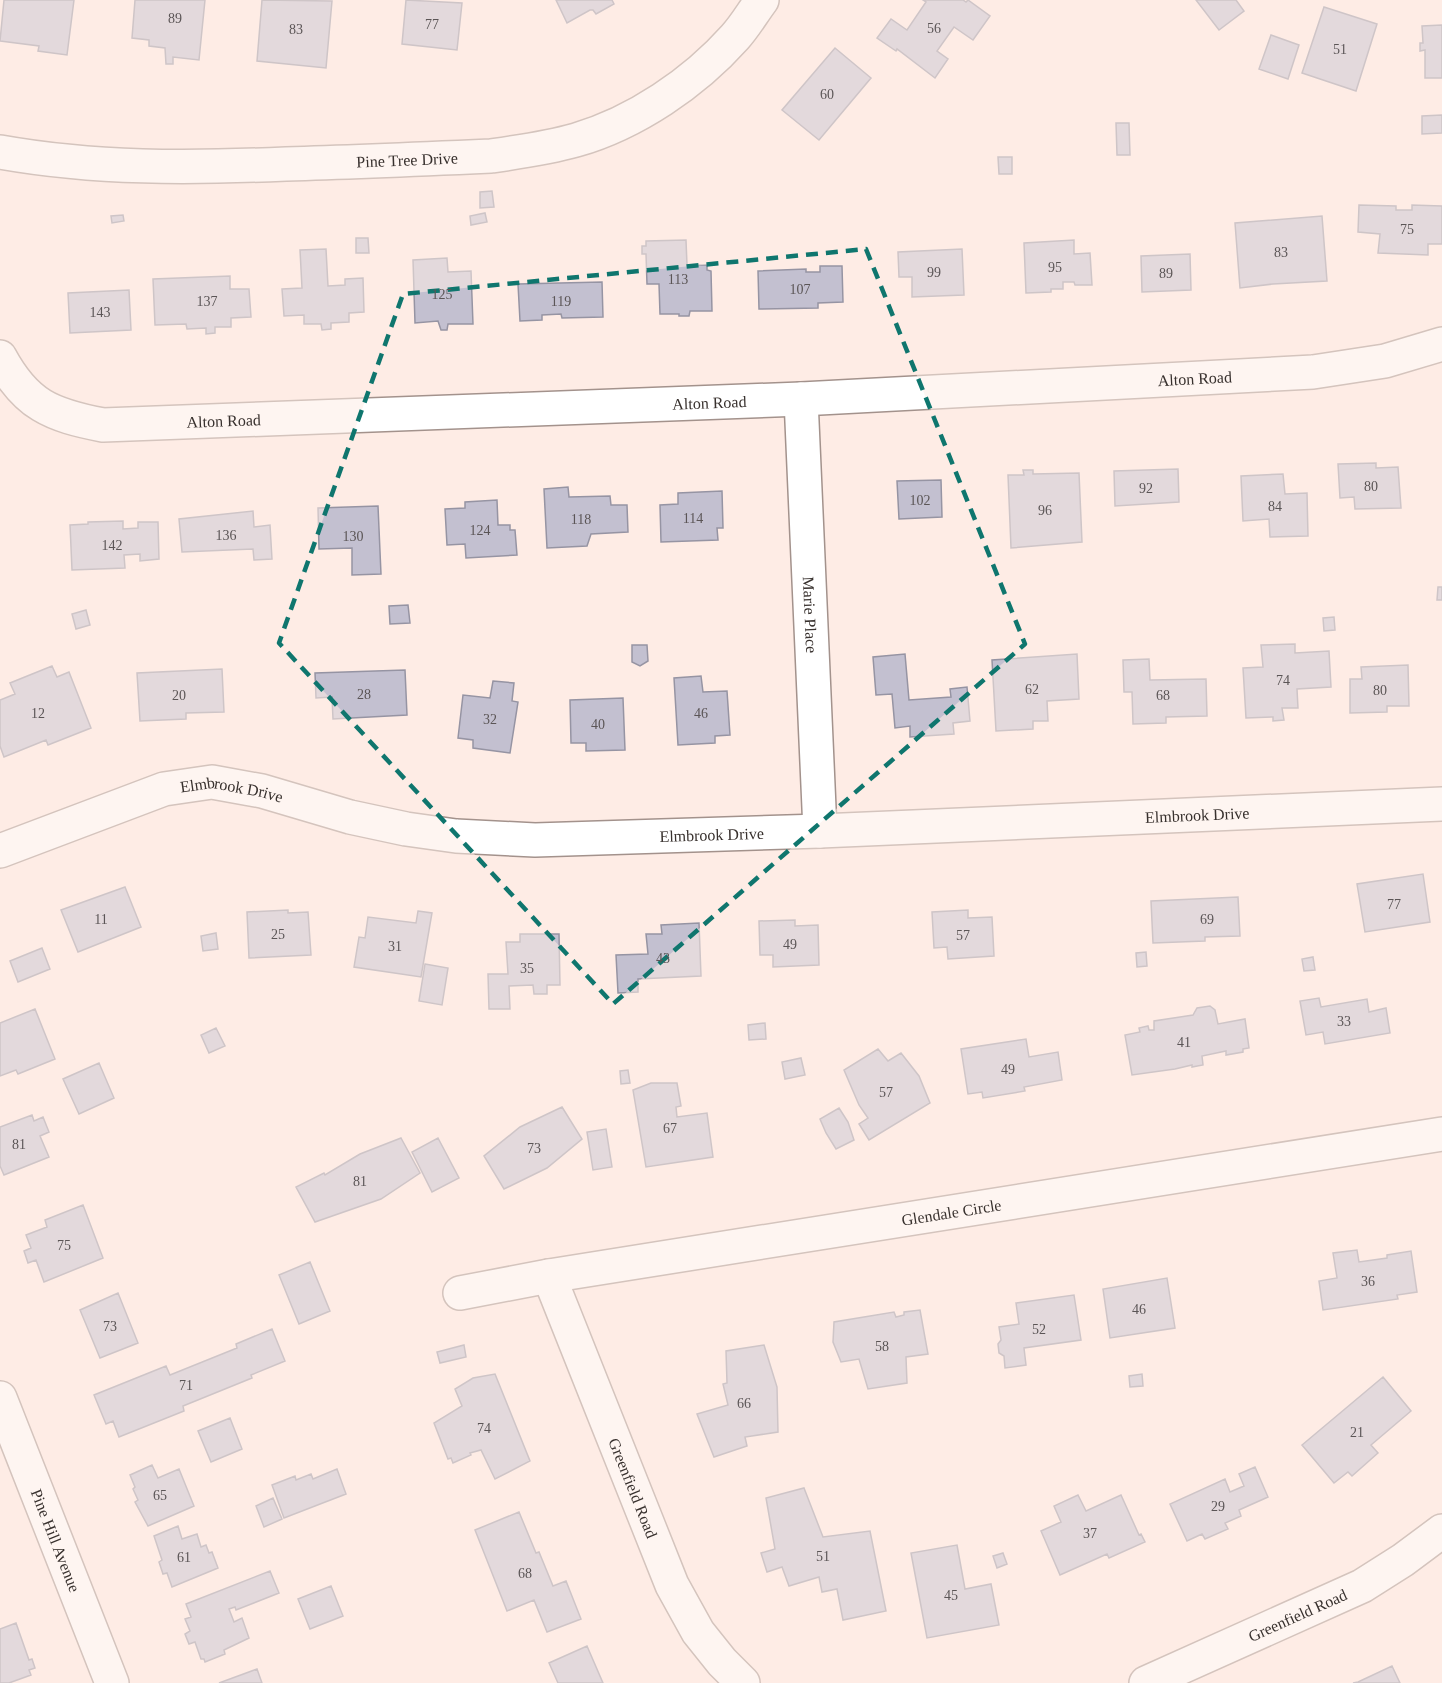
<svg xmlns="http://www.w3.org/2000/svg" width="1442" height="1683" font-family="Georgia,serif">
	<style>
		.building { fill: #c3c0d0; stroke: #9694a3; stroke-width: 1.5 }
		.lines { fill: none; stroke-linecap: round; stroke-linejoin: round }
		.street-casing { stroke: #a3928c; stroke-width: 36 }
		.street { stroke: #fff; stroke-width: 33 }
		.marked { fill: none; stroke: #0f766e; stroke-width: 4.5; stroke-dasharray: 12 8; stroke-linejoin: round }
		.labels { text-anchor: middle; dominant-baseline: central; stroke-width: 6; stroke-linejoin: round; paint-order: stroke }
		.number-label { font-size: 14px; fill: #5b5556 }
		.street-label { font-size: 16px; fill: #38312e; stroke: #feece5 }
	</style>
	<rect width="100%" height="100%" fill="#feece5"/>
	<path class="building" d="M4,0h70l-7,55 -29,-4 1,-5 -39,-5z
		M135,0h70l-6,60 -26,-3v7h-7l-1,-16 -16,-2v-6l-17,-2z
		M262,0l70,1 -6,67 -69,-7z
		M406,0l56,3 -5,47 -55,-6z
		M556,0h56l2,4 -18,10 -3,-4h-3l-23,13z
		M923,0h40l3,2 2,-2 22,16 -17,24 -19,-13 -17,24 11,8 -13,19 -38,-29 -1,2 -19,-13 14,-19 16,11 19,-28z
		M1196,0h40l8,11 -25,19z
		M1324,7l53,17 -21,67 -54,-18z
		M1442,25v53h-17v-28l-5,1v-8h3l-1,-17z
		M1271,35l28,10 -11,34 -29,-10z
		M835,48l36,30 -52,62 -37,-30z
		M1442,115v18l-20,1v-18z
		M1116,123h13l1,32h-13z
		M998,157h14v17h-13z
		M492,191l2,16 -14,1v-16z
		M1359,205l37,1v4h16v-5l30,1v38h-14v11l-50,-2 2,-19 -22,-2z
		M485,213l2,9 -16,3 -1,-9z
		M123,215l1,6 -12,2 -1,-7z
		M1322,216l5,65 -54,3 -33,4 -5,-65z
		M356,238h12l1,15h-13z
		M686,240l1,25h20v5l4,1 1,40h-22l-1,5h-10v-2h-19l-1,-30h-12l-1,-30h-4v-8h4v-5z
		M1074,240v14l16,-1 2,32h-17l-1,-3h-11v7h-12v3l-25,1 -2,-50z
		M326,249l2,37 17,-1v-6l18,-1 1,34 -15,1v9l-18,1v6l-9,1 -1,-6h-17v-9l-20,1 -2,-27 20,-1 -2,-38z
		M962,249l2,46 -52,2v-20h-13l-1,-25z
		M1190,254l1,36 -49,2 -1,-36z
		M447,258l1,14 23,-1 2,53h-25l-1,6h-6l-3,-9 -23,2 -2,-63z
		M820,266h22l1,36 -25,1v5l-59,1 -1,-38 48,-2v3h14z
		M230,276v13h19l2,28 -20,1v9h-16v6l-9,1v-6l-19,1 -1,-5 -31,1 -2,-46z
		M602,282l1,35 -41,1 -1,-4 -19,1v5l-22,1 -2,-37z
		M129,290l2,40 -61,3 -2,-40z
		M1376,463v5l22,-1 3,41 -46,1 -1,-12 -14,1 -2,-34z
		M1178,469l1,33 -64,4 -1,-35z
		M1023,470h10v4l46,-1 3,69 -71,6 -3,-73h16z
		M1283,474l2,20 22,-1 1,43 -38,1 -1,-18 -26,2 -2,-45z
		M941,480l1,37 -43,2 -2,-38z
		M568,487l1,10 41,-1 1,9h16l1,27 -37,2 -4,12 -40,2 -3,-59z
		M722,491l1,37h-6l1,12 -57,2 -1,-37 18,-1v-11z
		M497,500l1,25h12v5h5l2,25 -51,3 -1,-14 -18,1 -2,-36 20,-1v-6z
		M378,506l3,68 -29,1v-27l-33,1 -1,-41z
		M253,511l1,16 16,-2 2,34 -18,1 -1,-11 -71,3 -3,-33z
		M123,521v8l15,-1v-6h20l1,37 -19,2v-7l-16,1 1,13 -53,2 -2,-45 18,-1v-2z
		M1438,587h4v13h-5z
		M408,605l2,18 -20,1 -1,-18z
		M86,610l4,15 -14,4 -4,-15z
		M1334,617l1,13 -11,1 -1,-13z
		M1295,644v9l34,-2 2,36 -34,2 1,19h-16l2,12 -11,1v-4l-27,1 -3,-50 20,-1 -2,-22z
		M632,645h15l1,16 -8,5 -8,-4z
		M905,654l4,46 42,-3 -1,-8 17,-2 3,34 -17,2 1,11 -44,3v-11l-15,2 -3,-34 -16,1 -3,-38z
		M1077,654l2,45 -32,2 1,20h-15v8l-37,2 -4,-71z
		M1149,659l1,21 56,-1 1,37 -41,1v6l-33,1 -1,-32h-8l-1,-32z
		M1408,665l1,41h-22v6l-37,1v-34h12l-1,-12z
		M52,666l5,11 12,-5 22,56 -43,17 -2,-5 -42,17 -4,-11v-46l15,-6 -5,-11z
		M222,669l2,43 -38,1v6l-46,2 -3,-48z
		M405,670l2,45 -74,4 -1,-22 -16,1 -1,-25z
		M701,676l2,16 24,-1 3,44 -15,1v7l-37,2 -4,-67z
		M493,681l21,2 -2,18 6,1 -8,51 -37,-5v-8l-15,-2 5,-43 27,3z
		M623,698l2,52 -39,1v-8h-15l-1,-43z
		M1423,874l7,48 -65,10 -8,-48z
		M125,887l16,40 -63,25 -17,-42z
		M1238,897l2,39 -35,1v4l-52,2 -2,-42z
		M288,910v3l20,-1 3,43 -62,3 -2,-46z
		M968,910v8l24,-1 2,39 -46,3 -1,-12 -13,1 -2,-36z
		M418,911l14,2 -11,64 -67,-10 5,-30 6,1 3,-21 48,6z
		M795,920v6l23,-1 1,40 -46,2v-12h-13l-1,-34z
		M699,923l2,53 -63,3v13l-20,1 -2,-38 32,-1 -2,-20h16l-1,-9z
		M216,933l2,16 -15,2 -2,-15z
		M520,934h39l1,51h-13v9h-13l-1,-9 -24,1 1,23h-21l-1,-35h20l-2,-32h14z
		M42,948l8,21 -32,13 -8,-21z
		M1146,952l1,14 -10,1 -1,-14z
		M1313,957l2,13 -11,1 -2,-12z
		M425,964l23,4 -6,37 -23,-4z
		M1319,998l2,9 46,-8 2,13 17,-4 4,25 -65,11 -2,-12 -17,3 -6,-34z
		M1210,1006l5,4 3,14 27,-5 4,29 -6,1v3l-17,3v-4l-24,5 1,9 -11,2v-2l-17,4 -43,6 -7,-40 15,-3 -1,-4 9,-2 1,4h5v-9l39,-6 4,-7z
		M35,1009l20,50 -37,15 -2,-4 -16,6v-53z
		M765,1023l1,16 -17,1 -1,-15z
		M216,1028l9,18 -16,7 -8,-18z
		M1026,1039l3,18 29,-5 4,28 -38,7 1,4 -42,7 -1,-6 -14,2 -7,-45z
		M878,1049l10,12 13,-8 18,23 11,27 -61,37 -10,-16 9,-6 -9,-13 -15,-35z
		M801,1058l4,17 -20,4 -3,-17z
		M99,1063l15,35 -35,16 -16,-35z
		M628,1070l2,13 -9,1 -1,-13z
		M651,1083h26l4,23 -5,1 1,10 30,-4 6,44 -67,10 -13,-77z
		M562,1107l20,32 -35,29 -43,21 -20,-33 36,-29z
		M839,1108l9,14 6,18 -18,9 -10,-16 -6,-14z
		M32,1115l2,6 9,-4 6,15 -9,4 9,21 -45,18 -4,-9v-39z
		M606,1129l6,38 -19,3 -6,-38z
		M401,1138l19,35 -39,26 -66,23 -19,-35 28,-14 1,2 35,-21z
		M438,1138l21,40 -27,14 -20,-40z
		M83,1205l20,53 -59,24 -8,-22 -8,3 -4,-12 7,-3 -5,-13 21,-8 -2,-7z
		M1357,1250l2,12 28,-4v-3l24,-4 6,41 -20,3 1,4 -75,11 -4,-29 18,-3 -4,-25z
		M310,1262l20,49 -31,13 -20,-49z
		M1167,1278l8,50 -65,10 -7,-49z
		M118,1293l20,50 -38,15 -20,-48z
		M1074,1295l7,45 -57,8 2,17 -21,3 -1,-12 -5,-3 -1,-9 3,-4 -2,-13 20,-3 -3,-21z
		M920,1310l8,44 -22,3 1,26 -39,6 -9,-30 -18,3 -8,-20 1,-20 60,-10 2,5 8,-2v-3z
		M272,1329l13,32 -34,14 1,3 -69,28 1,5 -65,26 -6,-16 -7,3 -12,-29 72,-29 4,9 67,-27 -1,-4z
		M464,1345l2,12 -26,6 -3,-11z
		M764,1345l13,42 1,45 -33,5 2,9 -33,11 -17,-43 31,-9 -5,-21 4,-1 -1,-32z
		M495,1374l35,87 -35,18 -14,-29 -11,3 1,2 -18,8 -2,-5 -3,1 -14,-36 28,-17 -7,-17 18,-11z
		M1142,1374l1,12 -13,1 -1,-11z
		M1383,1377l28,34 -40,34 7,8 -26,23 -4,-4 -14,11 -32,-38z
		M230,1418l12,31 -31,13 -13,-31z
		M152,1465l6,13 21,-9 15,37 -46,20 -13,-24 3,-2 -5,-11 2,-2 -5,-12z
		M1255,1467l13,30 -29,13 2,6 -16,7 3,6 -23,10 -3,-5 -15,7 -17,-37 55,-25 5,13 14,-6 -5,-12z
		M337,1469l9,25 -62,24 -12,-33 23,-9 1,4 15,-6 2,5z
		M804,1488l19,49 47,-6 16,80 -43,9 -6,-31 -15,3 -3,-15 -30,9 -7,-19 -15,5 -6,-19 14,-4 -9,-51z
		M1078,1495l8,16 35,-16 18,40 2,-1 4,8 -36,16 -2,-4 -47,21 -19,-44 20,-9 -7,-16z
		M273,1498l9,21 -18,8 -8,-21z
		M519,1512l17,41 3,-1 14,34 13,-5 15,38 -34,13 -13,-32 -27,11 -32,-81z
		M178,1526l4,13 15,-5 4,13 5,-2 3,8 3,-1 6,16 -46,19 -5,-14 -4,1 -4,-12 3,-2 -8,-24z
		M957,1545l8,44 26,-5 8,41 -72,13 -16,-85z
		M1003,1553l4,11 -10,4 -4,-12z
		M270,1571l9,22 -43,17 -1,-3 -6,2 5,13 8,-4 7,20 -25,12 1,4 -20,8 -1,-3h-3l-6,-17 -6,2 -4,-10 5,-3 -5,-12 6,-2 -5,-13z
		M331,1586l12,30 -33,13 -12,-30z
		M16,1623l13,37 3,-1 3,9 -6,2 2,5 -22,8h-9v-54z
		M587,1646l16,37h-45l-9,-20z
		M1392,1666l8,17h-47l5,-1z
		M257,1669l5,14h-43z"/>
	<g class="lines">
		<defs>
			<g id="street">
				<path id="s1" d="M0,152c95,17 190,16 286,12 68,-2 137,-5 205,-8 28,-4 57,-8 85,-16 59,-17 118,-57 159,-103 10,-11 18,-25 27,-37"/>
				<path id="s2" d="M0,357c26,48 51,58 103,68l698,-26 512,-27 72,-11 57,-17"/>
				<path id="s3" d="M801,399l19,432"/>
				<path id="s4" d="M0,851l164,-62 48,-7 50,9 88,26 56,12 50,7 79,4 285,-9 622,-27"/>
				<path id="s5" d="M549,1276l123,309 26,47 24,30 21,21"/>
				<path id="s6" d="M460,1293l89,-17 893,-142"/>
				<path id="s7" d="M0,1398l112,285"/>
				<path id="s8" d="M1146,1683l216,-97 41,-26 39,-29"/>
			</g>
		</defs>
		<use href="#street" class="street-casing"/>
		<use href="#street" class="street"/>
	</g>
	<path d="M0 0H1442V1683H0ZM866,249l159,395 -412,360 -334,-361 124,-349z" fill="#feece5" fill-opacity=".55" fill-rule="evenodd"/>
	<path class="marked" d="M866,249l159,395 -412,360 -334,-361 124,-349z"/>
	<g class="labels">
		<g class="number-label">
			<text x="175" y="18">89</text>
			<text x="432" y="24">77</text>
			<text x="934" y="28">56</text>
			<text x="296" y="29">83</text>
			<text x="1340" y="49">51</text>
			<text x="827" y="94">60</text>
			<text x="1407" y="229">75</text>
			<text x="1281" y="252">83</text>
			<text x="1055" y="267">95</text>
			<text x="934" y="272">99</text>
			<text x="1166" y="273">89</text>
			<text x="678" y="279">113</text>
			<text x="800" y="289">107</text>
			<text x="442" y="294">125</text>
			<text x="207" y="301">137</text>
			<text x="561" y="301">119</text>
			<text x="100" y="312">143</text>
			<text x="1371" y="486">80</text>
			<text x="1146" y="488">92</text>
			<text x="920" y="500">102</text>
			<text x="1275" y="506">84</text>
			<text x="1045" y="510">96</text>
			<text x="693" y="518">114</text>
			<text x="581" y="519">118</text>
			<text x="480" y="530">124</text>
			<text x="226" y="535">136</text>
			<text x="353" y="536">130</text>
			<text x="112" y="545">142</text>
			<text x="1283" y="680">74</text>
			<text x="1032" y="689">62</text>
			<text x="1380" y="690">80</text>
			<text x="364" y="694">28</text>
			<text x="179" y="695">20</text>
			<text x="1163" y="695">68</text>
			<text x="38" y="713">12</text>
			<text x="701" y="713">46</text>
			<text x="490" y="719">32</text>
			<text x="598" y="724">40</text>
			<text x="1394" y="904">77</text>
			<text x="101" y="919">11</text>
			<text x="1207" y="919">69</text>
			<text x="278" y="934">25</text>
			<text x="963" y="935">57</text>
			<text x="790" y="944">49</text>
			<text x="395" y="946">31</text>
			<text x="663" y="958">43</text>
			<text x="527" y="968">35</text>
			<text x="1344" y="1021">33</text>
			<text x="1184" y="1042">41</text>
			<text x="1008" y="1069">49</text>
			<text x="886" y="1092">57</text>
			<text x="670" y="1128">67</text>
			<text x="19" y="1144">81</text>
			<text x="534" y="1148">73</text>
			<text x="360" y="1181">81</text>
			<text x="64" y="1245">75</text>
			<text x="1368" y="1281">36</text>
			<text x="1139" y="1309">46</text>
			<text x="110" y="1326">73</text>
			<text x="1039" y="1329">52</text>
			<text x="882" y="1346">58</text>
			<text x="186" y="1385">71</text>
			<text x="744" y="1403">66</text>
			<text x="484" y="1428">74</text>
			<text x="1357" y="1432">21</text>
			<text x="160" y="1495">65</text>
			<text x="1218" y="1506">29</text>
			<text x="1090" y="1533">37</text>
			<text x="823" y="1556">51</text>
			<text x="184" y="1557">61</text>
			<text x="525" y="1573">68</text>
			<text x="951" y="1595">45</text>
		</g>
		<g class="street-label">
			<text stroke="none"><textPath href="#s1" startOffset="408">Pine Tree Drive</textPath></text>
			<text stroke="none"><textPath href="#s2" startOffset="1222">Alton Road</textPath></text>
			<text stroke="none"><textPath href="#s2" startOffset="736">Alton Road</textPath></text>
			<text stroke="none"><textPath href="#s2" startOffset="250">Alton Road</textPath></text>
			<text stroke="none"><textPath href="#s3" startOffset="216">Marie Place</textPath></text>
			<text stroke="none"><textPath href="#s4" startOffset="244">Elmbrook Drive</textPath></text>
			<text stroke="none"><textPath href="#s4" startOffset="1216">Elmbrook Drive</textPath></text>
			<text stroke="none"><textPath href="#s4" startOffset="730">Elmbrook Drive</textPath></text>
			<text stroke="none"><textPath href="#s6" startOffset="498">Glendale Circle</textPath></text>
			<text stroke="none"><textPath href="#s5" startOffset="228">Greenfield Road</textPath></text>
			<text stroke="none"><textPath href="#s7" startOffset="153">Pine Hill Avenue</textPath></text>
			<text stroke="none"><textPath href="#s8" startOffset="166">Greenfield Road</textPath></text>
		</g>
	</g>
</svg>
